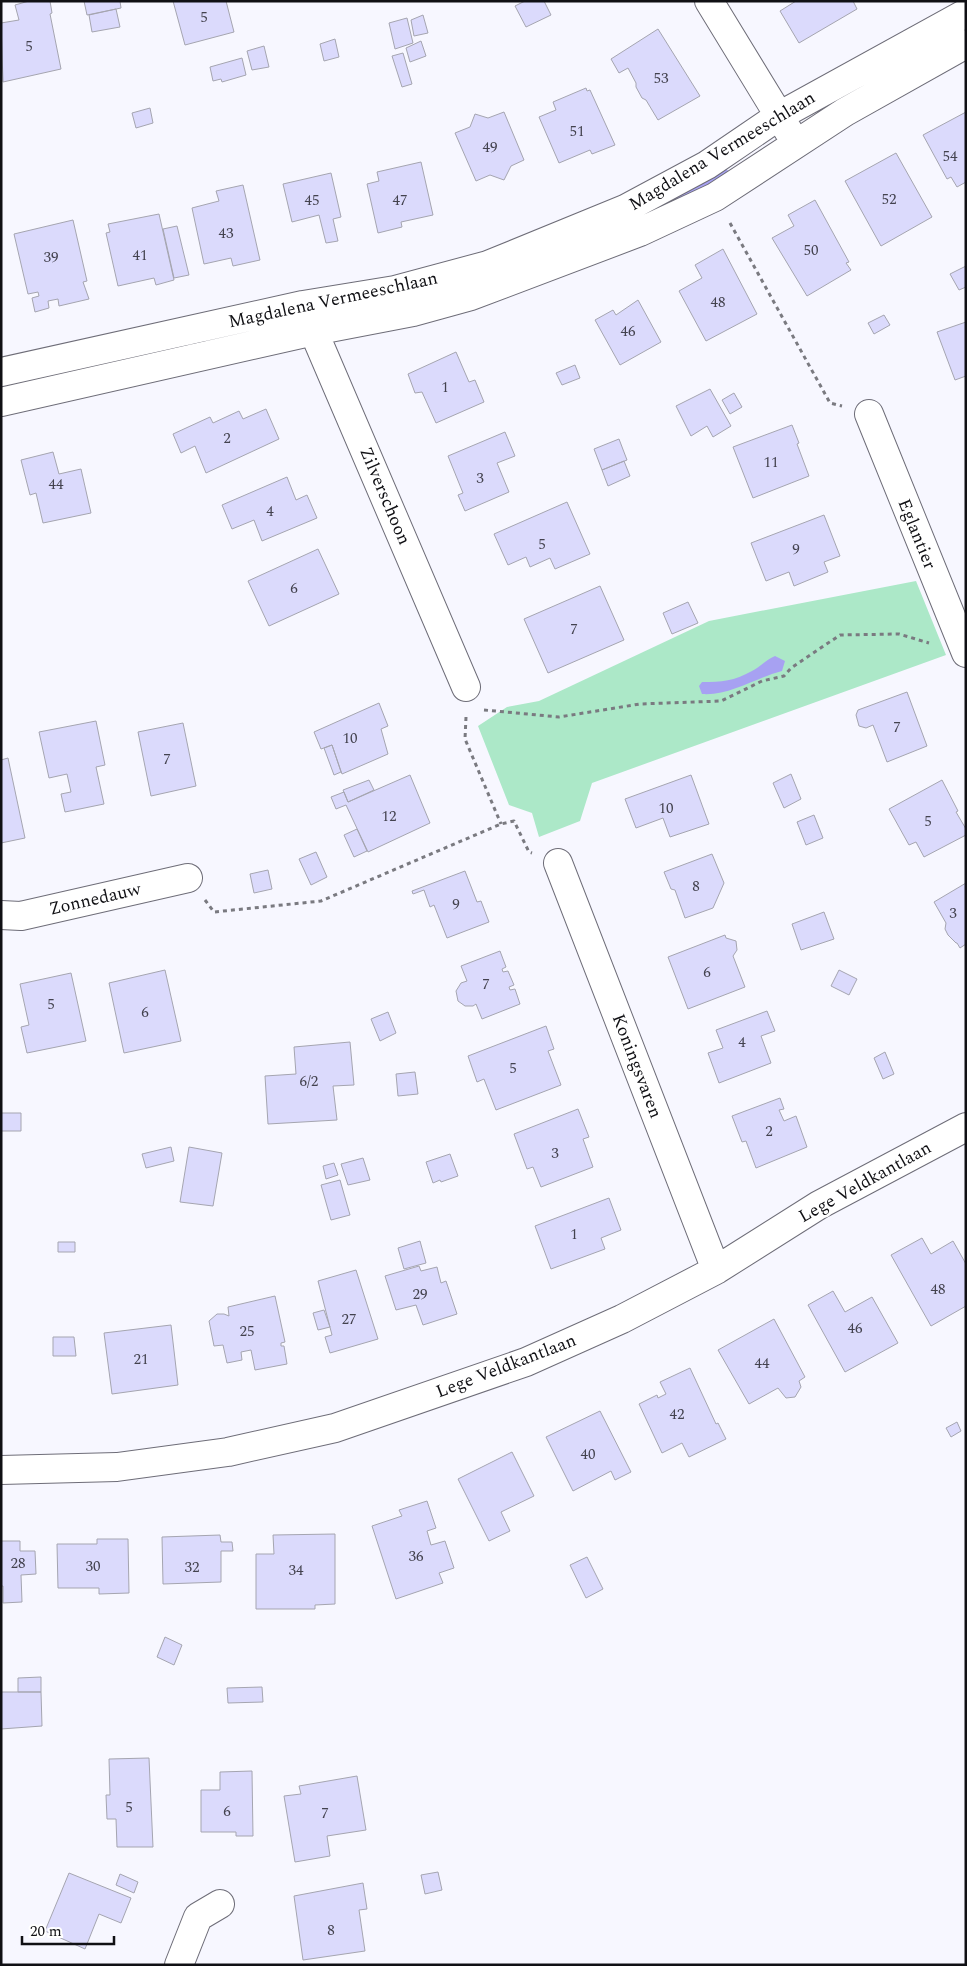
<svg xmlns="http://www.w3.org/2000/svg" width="967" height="1966" font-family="Spectral,serif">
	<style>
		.green { fill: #ace8c8 }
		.water { fill: #a7a1f2 }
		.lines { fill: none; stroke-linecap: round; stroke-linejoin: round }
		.stream { stroke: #a7a1f2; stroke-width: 9 }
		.building { fill: #dbdafc; stroke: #a5a5b0 }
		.minor-casing { stroke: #6e6d78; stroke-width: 30 }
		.path { stroke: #7a7a80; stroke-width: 3; stroke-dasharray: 4 4; stroke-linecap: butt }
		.minor { stroke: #fff; stroke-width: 28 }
		.labels { text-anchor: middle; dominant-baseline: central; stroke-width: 5; stroke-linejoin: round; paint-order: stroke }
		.number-label { font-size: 15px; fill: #43424e }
		.street-label { font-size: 18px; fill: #101014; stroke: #fff }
	</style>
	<rect width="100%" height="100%" fill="#f7f7ff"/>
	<path class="green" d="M916,581l30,74 -354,128 -12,38 -41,16 -7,-24 -23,-8 -31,-79 29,-19 32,-6 170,-80z"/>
	<path class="water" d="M775,656l10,5 -3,10c-27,7 -52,25 -80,23l-3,-8 3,-4c20,0 32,-1 50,-11 8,-4 14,-11 23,-15z"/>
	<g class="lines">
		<path class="stream" d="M633,220l67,-32 24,-15
			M1,388l195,-45"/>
	</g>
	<path class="building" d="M29,1h21l2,12 -2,1 11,55 -58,13 -2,-59 18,-3 -4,-15z
		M84,1h36l1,7 -34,7z
		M173,1h53l8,31 -49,13z
		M525,1h19l7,14 -25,12 -11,-21z
		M796,1h57l4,8 -58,34 -19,-32z
		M116,9l4,18 -28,5 -3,-17z
		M423,15l5,18 -14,3 -3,-16z
		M407,18l6,25 -18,6 -6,-26z
		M658,29l42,67 -42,24 -12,-20 -4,-2 -6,-11v-4l-8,-15 -9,5 -8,-14z
		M335,39l4,18 -15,4 -4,-17z
		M421,41l5,15 -16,6 -4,-14z
		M264,46l5,21 -17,3 -5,-19z
		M403,53l9,31 -10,3 -10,-31z
		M242,58l4,17 -24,7 -1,-3 -8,2 -3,-14z
		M586,88l1,3 3,-1 25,55 -23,9 -2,-4 -31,13 -20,-46 17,-7 -3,-8z
		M150,108l3,15 -17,5 -4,-15z
		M504,112l20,48 -13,6 -7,14 -14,-5 -14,6 -21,-48 15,-6 5,-13 13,4z
		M966,112v70l-9,5 -6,-10 -4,2 -24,-44z
		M896,153l36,64 -51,29 -36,-65z
		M421,162l12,53 -32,7 1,5 -24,6 -11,-49 12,-3 -2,-9z
		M331,173l10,44 -8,2 5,22 -12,2 -7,-28 -27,7 -9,-38z
		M243,185l17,75 -27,6 -2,-8 -27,6 -12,-56 27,-7 -3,-10z
		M815,200l34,62 -3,1 5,7 -44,26 -35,-58 22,-12 -6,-11z
		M159,214l15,66 -18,5 -2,-7 -36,8 -12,-53 4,-1 -2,-8z
		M73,220l14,61 -4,1 6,17 -30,7 -1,-7 -10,2 1,7 -14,4 -3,-14 7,-2 -1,-4 -10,2 -14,-60z
		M177,226l12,49 -15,3 -11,-49z
		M723,249l34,65 -51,27 -27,-50 23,-13 -7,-13z
		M966,266v21l-7,3 -9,-16z
		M638,300l23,42 -41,23 -25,-45 18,-10 3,5z
		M884,315l6,10 -16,9 -6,-11z
		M966,322v54l-11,4 -18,-48z
		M456,352l13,30 6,-2 9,22 -48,21 -14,-31 -7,1 -7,-19z
		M575,365l5,13 -18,7 -6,-12z
		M710,389l21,37 -18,11 -6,-11 -16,10 -15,-30z
		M734,393l8,14 -12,7 -8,-14z
		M266,409l13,30 -73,34 -11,-27 -14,7 -8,-19 37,-17 3,6 26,-12 4,8z
		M792,425l7,18 -2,1 12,32 -56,22 -20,-51z
		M505,432l10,24 -18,7 12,29 -44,19 -7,-16 5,-2 -15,-37z
		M619,439l8,21 -25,10 -8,-21z
		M53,452l6,22 22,-5 10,44 -48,10 -7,-30 -6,2 -9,-35z
		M624,461l6,15 -22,10 -6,-16z
		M287,477l9,23 11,-5 10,23 -55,23 -8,-21 -22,9 -10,-24z
		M567,502l23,52 -35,15 -5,-11 -20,9 -4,-10 -18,8 -14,-31z
		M824,515l16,41 -16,6 4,10 -34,14 -5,-14 -23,9 -15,-38z
		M318,549l21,45 -70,32 -21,-45z
		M600,586l24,54 -76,33 -24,-54z
		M688,602l10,21 -26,11 -9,-21z
		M907,692l20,54 -40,16 -14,-37 -7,3 -7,-2 -3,-11 2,-5z
		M379,703l9,23 -7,3 7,25 -46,20 -10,-29 -11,4 -7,-17z
		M96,721l9,44 -9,2 8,37 -39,8 -4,-18 10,-2 -4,-18 -18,4 -10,-46z
		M183,723l13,63 -45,10 -13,-64z
		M332,745l9,27 -7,3 -10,-27z
		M8,758l17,80 -24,5v-83z
		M791,774l10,25 -17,9 -11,-25z
		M410,775l20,48 -62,29 -22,-47 -10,4 -5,-12 13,-5 4,10z
		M691,775l18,49 -39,13 -7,-19 -27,10 -11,-29z
		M369,780l5,10 -26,12 -5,-12z
		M942,780l16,31 -2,1 10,17v6l-42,22 -8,-15 -7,3 -20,-36z
		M814,815l9,23 -17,7 -9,-23z
		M357,829l10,22 -13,6 -10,-22z
		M316,852l11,25 -16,8 -12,-26z
		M712,854l12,29 -11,25 -28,10 -10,-28 -4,-1 -7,-17z
		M268,870l4,19 -18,4 -4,-19z
		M465,871l12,31 4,-1 8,21 -42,16 -13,-33 -4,2 -6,-17 -11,4 -1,-3z
		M966,883v61l-6,4 -3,-5h-1l-8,-8 -3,-6 1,-6 -12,-21z
		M824,912l10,27 -33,11 -9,-26z
		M725,935l1,3 10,3 1,9 -4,6 12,31 -57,22 -20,-52z
		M500,951l6,16 -4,2 1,3 5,-1 6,14 -5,2 1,3 5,-1 5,15 -38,15 -6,-15 -3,2h-8l-7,-5 -2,-10 5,-8 6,-2 -6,-15z
		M165,970l16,71 -57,12 -15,-70z
		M839,970l18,9 -8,16 -18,-9z
		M71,973l15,68 -59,12 -6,-26 8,-2 -9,-41z
		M767,1011l8,20 -14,5 10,27 -52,20 -11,-30 15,-5 -7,-18z
		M388,1012l8,21 -16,8 -9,-22z
		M546,1026l8,23 -6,2 13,34 -65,25 -12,-31 -7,3 -9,-26z
		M350,1042l4,43 -21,1 4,34 -69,4 -3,-48 31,-2 -2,-27z
		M885,1052l9,22 -11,5 -9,-21z
		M415,1072l3,22 -20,2 -2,-22z
		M780,1098l4,11 -5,1 5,11 12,-5 11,31 -51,21 -10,-27 -4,1 -10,-26z
		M578,1109l11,28 -6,2 10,28 -52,20 -8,-20 -6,2 -13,-35z
		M1,1113h20v18h-20z
		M171,1147l3,14 -28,7 -4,-14z
		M189,1147l33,6 -9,53 -33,-4z
		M450,1154l8,22 -17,6 -1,-2 -7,3 -7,-21z
		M363,1158l7,22 -22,5 -7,-21z
		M334,1163l4,12 -12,4 -3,-13z
		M340,1180l10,35 -19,5 -10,-35z
		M609,1198l12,32 -20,8 4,11 -54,20 -16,-43z
		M922,1238l9,16 22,-13 13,23v42l-35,20 -40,-71z
		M420,1241l6,22 -22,6 -6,-21z
		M58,1242h17v10h-17z
		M419,1266l2,5 16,-4 4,16 5,-2 11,33 -34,11 -7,-20 -20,5 -11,-34z
		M356,1270l22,69 -48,14 -5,-16 7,-2 -14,-54z
		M833,1291l12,21 27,-15 26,46 -53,29 -37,-67z
		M275,1296l10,46 -4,1v3h3l3,18 -32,6 -4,-20 -10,2 1,8 -15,3 -4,-18 -9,1 -5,-25 8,-7h7l5,2 -1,-9z
		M324,1310l6,17 -12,3 -5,-17z
		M774,1319l31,58 -6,4 2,6 -6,10 -9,1 -8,-10 -29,16 -31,-54z
		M171,1325l7,60 -66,9 -8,-61z
		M53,1337h21l2,19h-23z
		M690,1368l26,56 2,-1 8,16 -37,18 -7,-14 -20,10 -23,-49 18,-9 1,3 8,-4 -6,-12z
		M600,1411l31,61 -16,8 -4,-9 -38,20 -27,-54z
		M957,1422l4,9 -10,6 -5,-9z
		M512,1452l22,44 -33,16 9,19 -21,10 -31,-62z
		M427,1501l9,27 -9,3 4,14 14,-4 9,27 -15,5 4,10 -47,16 -24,-73 30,-10 -3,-6z
		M335,1534v70l-20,1v4h-59v-55h18l-1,-19z
		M220,1535l1,7h11l1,9h-12v31l-58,2 -1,-47z
		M97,1539h31l1,54 -30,1v-6h-41l-1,-44h40z
		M1,1541h19v10h15l1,23 -15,1 1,27 -19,1v-17h-2z
		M587,1557l16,32 -17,9 -16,-33z
		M165,1637l17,8 -8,20 -17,-8z
		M41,1677v15h-23v-14z
		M262,1687l1,15 -35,1 -1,-15z
		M1,1692h40l1,34 -41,3z
		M149,1758l4,89h-36l-1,-28h-9l-1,-24h4l-1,-36z
		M252,1771l1,65h-17v-4h-35v-42h19v-18z
		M357,1776l9,54 -39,6 3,20 -35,6 -11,-66 17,-2 -2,-8z
		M438,1872l4,18 -17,4 -4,-19z
		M69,1873l62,25 -10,25 -22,-9 -14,35 -40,-18z
		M120,1874l18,8 -4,11 -18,-8z
		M363,1883l4,26 -8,1 6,41 -62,9 -9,-64z"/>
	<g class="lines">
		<defs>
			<path id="minor" d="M709,1l80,131
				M307,316l159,371
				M1,372l302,-67 92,-15 93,-25 137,-56 82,-44 72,-49 187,-103
				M1,402l313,-71 99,-19 58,-16 169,-64 75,-35 130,-85 121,-68
				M869,414l97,239
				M558,863l158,407
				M1,915l20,1 167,-38
				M1,1470l116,-3 111,-15 107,-24 191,-66 96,-43 94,-49 103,-65 147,-78
				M179,1965l19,-48 22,-13"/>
		</defs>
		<use href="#minor" class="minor-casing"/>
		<path class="path" d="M730,223l100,180 12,3
			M484,710l75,7 81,-13 81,-3 41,-20 22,-5 7,-8 49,-33 59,-1 30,9
			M466,717l-1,22 36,85
			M205,900l9,12 107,-11 180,-77 13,-3 15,31 3,1"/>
		<use href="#minor" class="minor"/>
	</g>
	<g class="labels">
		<g class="number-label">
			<text x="204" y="17">5</text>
			<text x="29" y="46">5</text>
			<text x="661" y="78">53</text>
			<text x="577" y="131">51</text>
			<text x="490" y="147">49</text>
			<text x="950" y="156">54</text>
			<text x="889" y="199">52</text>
			<text x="312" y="200">45</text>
			<text x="400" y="200">47</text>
			<text x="226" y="233">43</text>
			<text x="811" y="250">50</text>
			<text x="140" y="255">41</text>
			<text x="51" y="257">39</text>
			<text x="718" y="302">48</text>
			<text x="628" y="331">46</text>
			<text x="445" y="387">1</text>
			<text x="227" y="438">2</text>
			<text x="771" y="462">11</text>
			<text x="480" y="478">3</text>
			<text x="56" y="484">44</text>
			<text x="270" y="511">4</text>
			<text x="542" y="544">5</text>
			<text x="796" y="549">9</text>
			<text x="294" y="588">6</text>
			<text x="574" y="629">7</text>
			<text x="897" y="727">7</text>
			<text x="350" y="738">10</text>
			<text x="167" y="759">7</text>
			<text x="666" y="808">10</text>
			<text x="389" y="816">12</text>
			<text x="928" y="821">5</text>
			<text x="696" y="886">8</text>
			<text x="456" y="904">9</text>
			<text x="953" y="913">3</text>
			<text x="707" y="972">6</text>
			<text x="486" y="984">7</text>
			<text x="51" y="1004">5</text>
			<text x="145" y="1012">6</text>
			<text x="742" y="1042">4</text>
			<text x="513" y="1068">5</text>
			<text x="309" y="1081">6/2</text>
			<text x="769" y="1131">2</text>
			<text x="555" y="1153">3</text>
			<text x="574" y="1234">1</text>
			<text x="938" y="1289">48</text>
			<text x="420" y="1294">29</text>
			<text x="349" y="1319">27</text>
			<text x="855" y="1328">46</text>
			<text x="247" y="1331">25</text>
			<text x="141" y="1359">21</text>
			<text x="762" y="1363">44</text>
			<text x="677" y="1414">42</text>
			<text x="588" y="1454">40</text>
			<text x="416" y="1556">36</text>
			<text x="18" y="1563">28</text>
			<text x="93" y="1566">30</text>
			<text x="192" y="1567">32</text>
			<text x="296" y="1570">34</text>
			<text x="129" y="1807">5</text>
			<text x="227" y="1811">6</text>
			<text x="325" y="1813">7</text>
			<text x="331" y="1930">8</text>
		</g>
		<g class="street-label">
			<text transform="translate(722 151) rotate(-31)">Magdalena Vermeeschlaan</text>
			<text transform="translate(333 300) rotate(-12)">Magdalena Vermeeschlaan</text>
			<text transform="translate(385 496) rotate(67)">Zilverschoon</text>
			<text transform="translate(917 534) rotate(68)">Eglantier</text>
			<text transform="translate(95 899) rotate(-13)">Zonnedauw</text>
			<text transform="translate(637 1066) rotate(69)">Koningsvaren</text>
			<text transform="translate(865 1182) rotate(-29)">Lege Veldkantlaan</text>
			<text transform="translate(506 1366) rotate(-21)">Lege Veldkantlaan</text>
		</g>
	</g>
	<rect width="967" height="1966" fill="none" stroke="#101014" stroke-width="5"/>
	<path d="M22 1936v8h92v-8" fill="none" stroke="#101014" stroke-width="2.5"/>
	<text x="30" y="1936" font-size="15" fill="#101014" stroke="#ffffff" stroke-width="4" paint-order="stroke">20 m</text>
</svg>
